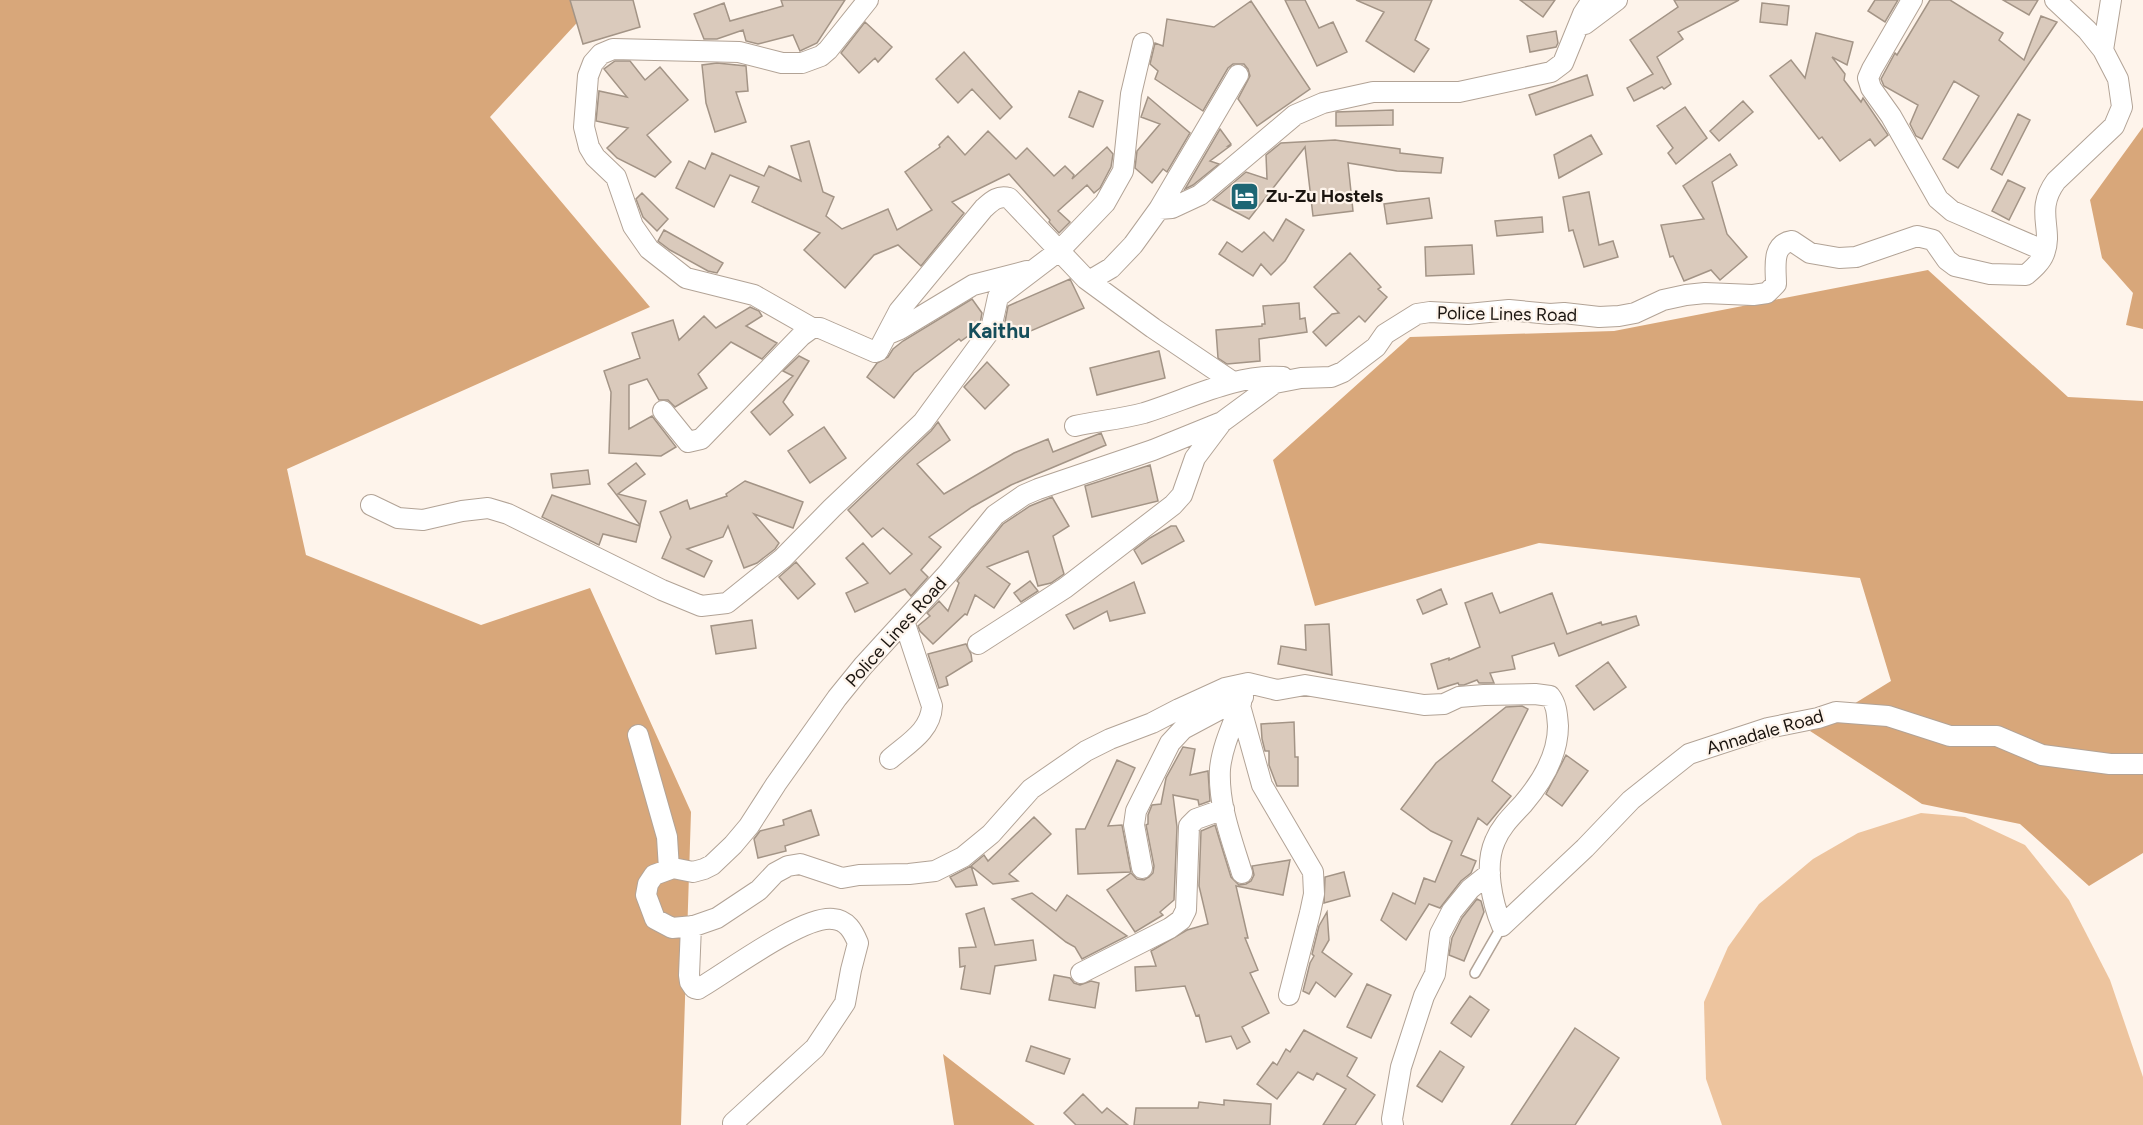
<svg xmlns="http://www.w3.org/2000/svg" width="2143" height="1125" font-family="Figtree,sans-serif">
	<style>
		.green { fill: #edc49e }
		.forest { fill: #d8a77a }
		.building { fill: #dacabc; stroke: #a39486; stroke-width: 1.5 }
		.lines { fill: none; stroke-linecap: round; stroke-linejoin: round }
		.service-casing { stroke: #b2a396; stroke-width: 12 }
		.minor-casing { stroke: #b2a396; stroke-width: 22 }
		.service { stroke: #fff; stroke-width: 9 }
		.minor { stroke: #fff; stroke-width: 20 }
		.labels { text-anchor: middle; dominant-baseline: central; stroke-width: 4.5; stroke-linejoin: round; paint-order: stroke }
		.poi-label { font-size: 18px; font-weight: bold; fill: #1b1510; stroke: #fef4eb; text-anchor: start }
		.street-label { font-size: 18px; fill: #1b1510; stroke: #fef4eb }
		.quarter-label { font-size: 21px; font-weight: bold; fill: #164e5a; stroke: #fef4eb }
	</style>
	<rect width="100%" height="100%" fill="#fef4eb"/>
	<path class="green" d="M1921,813l44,4 60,28 44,55 41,80 33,97v48h-421l-16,-46 -2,-77 24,-55 31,-43 54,-45 45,-26z"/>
	<path class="forest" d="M0,0h598l-108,117 160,190 -363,162 19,86 175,70 109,-37 101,224 -10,313h-681z
		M2143,127v202l-17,-4 7,-32 -31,-35 -12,-58z
		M1928,270l140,127 75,4v452l-54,33 -69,-62 -98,-20 -112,-73 81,-50 -31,-103 -321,-35 -224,63 -42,-146 137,-123 204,-6z
		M943,1054l92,71h-81z"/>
	<path class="building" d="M570,0h63l7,27 -57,17z
		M781,0h64l-28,43 -17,8 -7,-16 -35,9 -12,-3 -3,-11 -26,9h-13l-10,-25 30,-11 6,18 53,-15z
		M1285,0h20l14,28 14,-6 14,30 -30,14z
		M1356,0h76l-17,40 14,9 -15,23 -48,-31 18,-29z
		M1520,0h35l-12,17z
		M1674,0h65l-61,32 5,7 -26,18 14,27 -7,5 -2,-2 -28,14 -7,-13 26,-14 -23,-34 48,-33z
		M1875,0h23l-13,22 -17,-11z
		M1930,0h20l53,33 -4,7 25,20 17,-44 16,6 -99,146 -15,-9 36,-63 -25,-15 -32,58 -6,-3 -6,-12 8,-19 -34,-19 -3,-7 14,-26 2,2z
		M2003,0h35l-9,15z
		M1251,1l59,88 -53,37 -19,-27 12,-23 -2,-7 -4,-5h-11l-5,4 -25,43 -48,-32 3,-8 -8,-7 5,-21 8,3 4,-27 47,8z
		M1762,3l27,3 -2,19 -27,-3z
		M865,22l27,25 -14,15 -3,-4 -16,15 -18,-20z
		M1556,31l2,12 -2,4 -26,5 -3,-16z
		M1816,33l37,9 -6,23 -15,-8 13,17 -1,6 17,22 2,-4 25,37 -13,11 -5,-7 -30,22 -18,-24 -3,2 -49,-63 21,-16 14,18z
		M964,52l48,55 -12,12 -28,-30 -14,14 -22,-24z
		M615,61h15l15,19 15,-13 28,33 -41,35 24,27 -16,15 -38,-19 -10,-10 21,-20 -32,-7 3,-30 28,6 -23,-28z
		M717,63l29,3 2,25 -12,1 10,30 -31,10 -9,-29 -4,-38z
		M1587,75l6,20 -57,20 -7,-20z
		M1079,91l24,10 -10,26 -24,-10z
		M1148,97l42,36 -23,39 -4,-3 -11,14 -17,-15 2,-17 23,-27 -19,-7z
		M1743,101l10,11 -34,29 -9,-10z
		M1685,107l22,31 -31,26 -8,-11 5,-5 -16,-22z
		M1393,110v15l-57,1v-14z
		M2018,114l12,6 -28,55 -11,-6z
		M1220,129l11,15 -3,2h2l-20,15 9,3 -26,21 -8,4z
		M988,131l28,28 11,-11 27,28 11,-10 9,9 -2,4 35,-32 6,7 -2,13 -11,21 -6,5 -7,-8 -29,26 12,11 -11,11 -10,-11 1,-2 -41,-46 -57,28 12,11 -43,53 -23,-21 -24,10 -29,33 -41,-38 16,-17 -68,-31 7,-15 -29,-12 -16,32 -38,-19 13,-27 16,8 7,-16 52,23 5,-10 32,15 -10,-35 18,-5 14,51 11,5 -8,19 16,13 46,-20 9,21 35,-20 -27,-38 35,-25 -1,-2 9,-9 17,19z
		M1591,135l11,19 -43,24 -5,-23z
		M1335,140l65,9v4l43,5 -2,15 -44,-2 -49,-8 5,48 -40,5 -8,-69 -56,72 -36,-19 33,-28 21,7 -1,-24 15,-12z
		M1730,154l7,11 -25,17 15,52 20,23 -27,23 -9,-10 -27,11 -11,-25 -3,1 -9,-32 43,-6 -21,-33z
		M2008,180l17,8 -16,32 -17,-9z
		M1589,192l10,53 14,-4 5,16 -34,10 -11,-37 -4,1 -6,-34z
		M642,193l26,26 -11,12 -14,-14 -7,-18z
		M1429,198l3,20 -45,6 -3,-20z
		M1542,217l1,15 -46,4 -2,-15z
		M1286,219l18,11 -19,31 -14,14 -10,-11 -8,12 -34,-22 8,-12 15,10 22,-20 9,9z
		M664,230l59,33 -6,10 -9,-2 -38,-21 -12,-9z
		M1472,245l2,29 -48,2 -1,-29z
		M1350,253l31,34 -3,2 9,8 -22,25 -6,-6 -33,30 -13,-14 19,-18 7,-1 -25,-26z
		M1070,279l14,29 -72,31 -7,-17 3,-16z
		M972,299l10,14 -2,11 -5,7 -14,10 -2,-2 -45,34 -20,25 -27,-21 10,-14 11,-6 5,-8 10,-8z
		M1299,303l1,16 5,-1 2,14 -48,7 1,22 -33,3 -9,-6 -2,-28 46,-4v-2h3l-2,-18z
		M750,307l9,4 3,5 -16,10 31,17 -15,16 -31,-17 -33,32 9,14 -32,19 -7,-7h-9l-12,-21 -18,6v44l23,-13 24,31 -15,9 -52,-3 2,-61 -7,-21 36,-13 -8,-25 41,-13 6,20 25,-24 12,12z
		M1159,351l6,27 -68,17 -7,-27z
		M799,356l10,5 -26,41 10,13 -23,20 -19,-23 42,-36 -10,-5z
		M987,362l22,23 -24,24 -21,-22z
		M938,422l12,18 -33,24 27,30 70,-41 34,-14 5,13 48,-19 5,12 -95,40 -39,22 -43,30 12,10 -20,23 7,7 -17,19 -6,-7 -50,23 -9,-19 22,-10 -22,-25 17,-15 27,31 22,-20 -29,-26 -11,9 -24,-27 83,-79z
		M824,427l22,31 -36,25 -22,-32z
		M636,463l9,11 -27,20 28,7 -6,24 -32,-41z
		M1150,465l8,36 -66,16 -7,-31z
		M588,470l2,14 -37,4 -2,-14z
		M745,481l58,21 -10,26 -39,-14 25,29 -4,6 -18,14 -13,5 -16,-42 -5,11 -36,12 25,12 -8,16 -42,-19 9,-21 -11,-25 27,-12 3,9 37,-13 -1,-2z
		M552,495l88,31 -4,16 -33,-8 -4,11 -57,-28z
		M1052,497l17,29 -16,10 11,38 -13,9 -13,3 -10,-35 -41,16 23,17 -16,24 -19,-13 -8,20 -2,-1 -32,30 -13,-13 -2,-5 12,-10 -3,-3 12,-12 9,10 11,-28 -2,-2 46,-57 27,-18z
		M1171,526h5l8,15 -42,23 -8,-14 16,-12z
		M796,562l19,22 -17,15 -19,-22z
		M1030,581l8,10 -17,11 -7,-9z
		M1134,582l11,31 -35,8 -3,-10 -33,18 -8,-14z
		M1441,589l6,15 -24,10 -6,-14z
		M1492,593l8,20 52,-20 15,41 34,-12 1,3 34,-9 3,9 -80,31 -5,-13 -42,13 3,13 -25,4 4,10h-15l-2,-3 -13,5h-5l-1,-2 -20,6 -7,-25 18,-6v2l31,-13 -15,-44z
		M752,620l4,28 -40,6 -5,-28z
		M1329,624l3,51 -54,-11 3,-18 25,4 -1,-25z
		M966,644l5,10 1,7 -26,16 2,8 -9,3 -11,-34z
		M1608,662l18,25 -32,23 -18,-24z
		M1522,706l6,3 -36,72 19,15 -24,29 -9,-7 -17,37 15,6 -5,12 -10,8 -21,27 -11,-4 -23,36 -25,-20 12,-27 22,11 9,-26 11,4 17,-41 -21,-10 -30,-22 35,-46 70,-56z
		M1294,722l1,35h3v29h-21l-8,-21v-14h-4l-3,-12 -1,-15z
		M1183,747l12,2 -5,26 18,-4 2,30 -11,4 -1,-5 -25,-5 4,32 -3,73 -14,12 3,3 -28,17 -28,-42 24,-17 6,6 7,1 5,-3 4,-4 1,-7 -8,-41 2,-1v-9l4,-10 9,-1 5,-26z
		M1566,755l22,16 -26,35 -16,-12z
		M1117,760l18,8 -27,58 14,-1 9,47 -53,2 -2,-45h9z
		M811,810l8,25 -34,11 1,5 -28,7 -4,-19 6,-8 24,-6 -1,-5z
		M1034,817l17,17 -42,40 9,7 -25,3 -22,-18 13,-11 4,6z
		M1215,825l16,52 8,8 7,-1 5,-3 3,-6 -2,-9 38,-6 -7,35 -47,-9 12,52h-3l13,32 -8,3 19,40 -27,14 8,15 -13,7 -6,-13 -25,6 -7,-27 -3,1 -11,-30 -49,5 -1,-24 21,-1 -5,-15 36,-21 21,-6 -9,-38 2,-55z
		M971,866l6,19 -21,2 -6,-10z
		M1344,872l6,24 -26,7 1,-26z
		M1032,893l24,18 11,-16 60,41 -45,23 -7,-12 -9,-5 -54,-43z
		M1477,899l4,2 3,11 -20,49 -15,-6 3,-17 10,-20z
		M984,908l11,37 38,-5 3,20 -41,6 -5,28 -29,-5 4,-23 -5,1 -1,-19 17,-1 -10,-33z
		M1327,912l2,28 -7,12 30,22 -17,23 -19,-15 -7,12 -6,-3 7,-28 4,-7 -2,-2 7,-28z
		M1054,975l16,3 4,5 6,2 11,-4 8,2 -4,25 -46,-8z
		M1367,984l24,11 -20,43 -24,-11z
		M1470,996l19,14 -18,27 -20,-14z
		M1575,1028l44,30 -44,67h-64z
		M1304,1030l53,28 -10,18 28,19 -20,30h-32l23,-36 -29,-16 -4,7 -15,-8 -21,27 -20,-15 16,-22 4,3 9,-16 4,3z
		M1031,1046l39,13 -6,15 -38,-13z
		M1440,1051l24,16 -22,35 -25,-16z
		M1083,1094l19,19 5,-5 21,17h-52l-12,-12z
		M1224,1100l47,4 -1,21h-136l2,-17h62l1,-6 25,3z"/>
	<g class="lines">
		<defs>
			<path id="service" d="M1475,973l27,-47"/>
			<path id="minor" d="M1912,0l-40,69 -4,9 3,10 20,28 47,83 14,12 93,40
				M2055,0l32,30 16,20 15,29 4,28 -8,19 -58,55c-22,30 -2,48 -12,73 -3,8 -11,15 -18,21l-36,-1 -35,-8 -8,-6 -14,-20 -16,-4 -61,21 -17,1 -29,-5 -18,-12c-21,3 -16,27 -16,43l-9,9 -14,2 -48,-2 -19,2 -23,5 -28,13 -16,3 -20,1 -35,-4 -14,1 -41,-4 -41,4 -38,-2 -13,2 -32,20 -9,13 -33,25 -12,5 -30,1 -26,5 -53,39 -69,28 -115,39 -14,6 -29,20 -47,58 -85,93 -26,32 -61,86 -27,42 -16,19 -21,20 -8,4 -11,3 -20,-4 -19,7 -6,9 -2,11 9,24 17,9 22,-2 23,-8 42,-28 16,-17 13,-7 12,-2 42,14 17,-3 50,-1 26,-3 28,-14 28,-23 40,-45 55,-38 24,-12 42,-16 27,-14 46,-21 23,-5 29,7 28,-5 119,20 20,-1 15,-7 25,-2 51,-1 15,2c7,9 7,19 8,30 0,29 -17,57 -35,78 -11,12 -22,22 -28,37 -11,25 -3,61 7,85l83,-78 46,-48 58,-46 79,-26 50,-10 18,-6 52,4 62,20h47l45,19 68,9h33
				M1580,25l5,-1 32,-24
				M2103,50l8,-50
				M1159,209l13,-1 28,-13 95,-80 28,-12 50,-11h86l92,-20 12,-9 20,-49 9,-14
				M1089,281l22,-13 22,-23 26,-36 79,-134
				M812,328l-58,-33 -68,-17 -37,-29 -16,-23 -17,-49 -21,-20 -6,-10 -5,-20 4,-51 5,-13 8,-9 12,-5 126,3 43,11h20l19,-7 7,-6 40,-50
				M888,334l12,-5 73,-44 54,-14
				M663,411l25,31 13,-3 100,-103 11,-8h8l55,24 3,-1 21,-40 85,-103c8,-7 14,-13 25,-10l77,81 67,49 80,54
				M1075,426c23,-5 47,-7 69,-13 45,-14 91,-39 139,-36
				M371,505l27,13 25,2 39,-9 26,-3 20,6 154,76 39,16 26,-3 56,-45 49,-50 91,-86 68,-93 7,-32 62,-47 45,-47 18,-32 8,-77 12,-51
				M978,644l87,-56 108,-83 9,-10 13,-37 27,-36
				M1241,703c-8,21 -19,44 -21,66 -2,36 12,71 22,104
				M1240,706l22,79 51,87 1,22 -4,19 -21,82
				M638,735l29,102 2,32
				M890,759c17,-15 41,-28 42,-53l-28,-85
				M1142,868l-8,-43 2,-14 34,-68 13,-14 60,-32
				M691,926l-2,49 1,7 4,6 4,1c28,-16 105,-74 135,-70 14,1 20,12 25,24l-7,27 -6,33 -30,45 -82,75
				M1081,973l89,-45 11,-8 5,-10 3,-84 7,-7 28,-10
				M1393,1125l-1,-6 9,-52 23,-71 11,-22 5,-40 12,-23 18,-22 20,-16"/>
		</defs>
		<use href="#service" class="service-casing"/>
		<use href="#minor" class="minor-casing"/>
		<use href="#service" class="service"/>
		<use href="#minor" class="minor"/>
	</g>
	<defs>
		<symbol id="hotel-square" viewBox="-11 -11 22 22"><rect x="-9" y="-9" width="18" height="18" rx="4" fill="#1e6674" stroke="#fef4eb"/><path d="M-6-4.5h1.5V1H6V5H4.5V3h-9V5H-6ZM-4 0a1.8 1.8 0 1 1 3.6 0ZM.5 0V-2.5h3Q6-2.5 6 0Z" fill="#fff"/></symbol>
	</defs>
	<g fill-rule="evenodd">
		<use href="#hotel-square" x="1228" y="180" width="33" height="33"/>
	</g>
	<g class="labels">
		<g class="poi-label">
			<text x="1266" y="196">Zu-Zu Hostels</text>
		</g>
		<g class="street-label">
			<text transform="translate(1507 314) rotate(1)">Police Lines Road</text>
			<text transform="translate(896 632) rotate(-48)">Police Lines Road</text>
			<text transform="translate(1765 732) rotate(-16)">Annadale Road</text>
		</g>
		<g class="quarter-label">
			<text x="999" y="330">Kaithu</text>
		</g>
	</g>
</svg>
